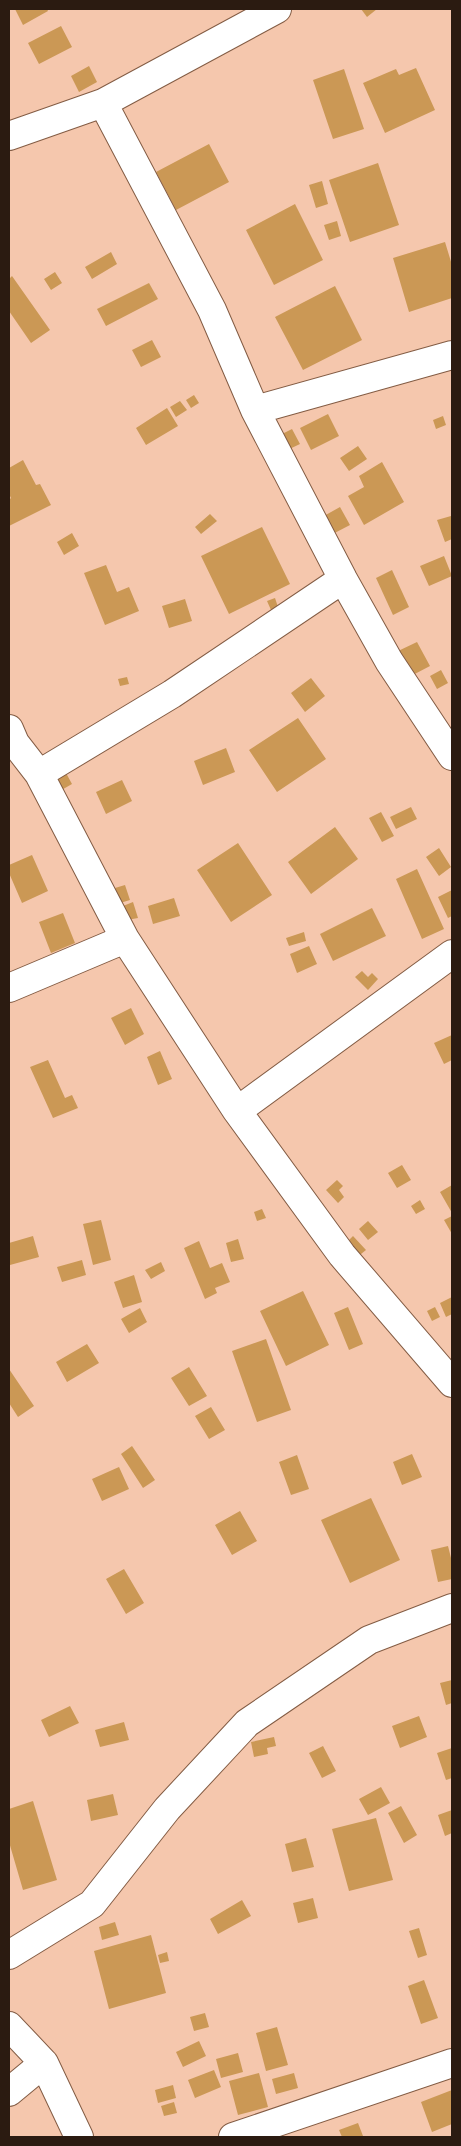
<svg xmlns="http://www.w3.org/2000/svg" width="461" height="2146" font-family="Merriweather,serif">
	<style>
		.building { fill: #cb9855 }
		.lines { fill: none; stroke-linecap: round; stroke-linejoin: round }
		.minor-casing { stroke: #835c44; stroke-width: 30 }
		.minor { stroke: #fff; stroke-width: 28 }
	</style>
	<rect width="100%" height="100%" fill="#f5c7ad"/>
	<path class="building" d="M15,9h32l1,2 -25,14z
		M361,9h16l-10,8z
		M61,26l11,21 -33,17 -11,-21z
		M89,66l8,16 -18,10 -8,-16z
		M416,68l19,42 -50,23 -22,-50 33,-14 3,6z
		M344,69l20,60 -31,10 -20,-59z
		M209,144l20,38 -53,28 -20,-38z
		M378,163l21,62 -49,17 -21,-62z
		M322,181l6,23 -12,4 -7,-23z
		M295,204l28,56 -49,25 -28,-55z
		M337,221l4,15 -12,4 -5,-15z
		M445,242l7,23v33l-43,14 -16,-54z
		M111,252l6,12 -25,15 -7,-12z
		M55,272l7,11 -11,7 -7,-11z
		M12,276l38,54 -19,13 -22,-32v-32z
		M149,283l9,16 -52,27 -9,-17z
		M335,286l27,54 -59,30 -28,-53z
		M152,340l9,17 -20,10 -9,-17z
		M194,395l5,8 -8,5 -5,-8z
		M180,401l7,9 -11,7 -6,-10z
		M167,408l11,18 -32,19 -10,-17z
		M328,414l11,22 -28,14 -11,-22z
		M443,416l3,9 -10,4 -3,-9z
		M292,429l8,15 -21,10 -7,-15z
		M358,446l9,13 -18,12 -9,-13z
		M23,460l13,25 4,-1 11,21 -42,21v-26l2,-2 -2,-4v-26z
		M382,462l22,40 -40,23 -16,-29 16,-9 -5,-11z
		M340,507l10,18 -25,13 -10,-17z
		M210,514l7,7 -16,13 -6,-7z
		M451,516l1,23 -7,3 -8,-22z
		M262,527l28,57 -61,30 -28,-58z
		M72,533l7,13 -15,9 -7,-13z
		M444,556l8,20 -23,10 -9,-20z
		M106,565l11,27 12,-5 10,24 -34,14 -21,-52z
		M392,570l17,37 -16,8 -17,-37z
		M275,598l3,9 -7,3 -4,-9z
		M185,599l7,22 -23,7 -7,-22z
		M417,642l13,24 -21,11 -13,-25z
		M441,670l7,13 -11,6 -7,-13z
		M127,677l2,7 -9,2 -2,-7z
		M311,678l14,18 -20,16 -14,-19z
		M298,718l28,41 -49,33 -28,-42z
		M226,748l9,24 -32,13 -9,-24z
		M66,773l6,11 -14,8 -6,-11z
		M122,780l10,21 -26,13 -10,-22z
		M411,807l6,12 -21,10 -6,-12z
		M381,812l13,24 -12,6 -13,-24z
		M335,827l23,32 -47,35 -23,-32z
		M238,843l34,52 -41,27 -34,-52z
		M439,848l12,19 -12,9 -13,-19z
		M32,855l16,36 -26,12 -13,-30v-8z
		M417,869l27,60 -22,10 -26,-60z
		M125,885l5,15 -10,3 -5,-15z
		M452,890v26l-4,2 -10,-21z
		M174,898l6,18 -27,8 -5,-18z
		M133,902l5,16 -11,2 -4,-14z
		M372,908l14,28 -53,25 -13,-27z
		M63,913l12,30 -24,10 -12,-31z
		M304,932l2,9 -17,5 -3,-8z
		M309,946l8,18 -20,9 -7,-19z
		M362,971l6,6 4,-4 6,6 -10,11 -13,-13z
		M131,1008l13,26 -19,11 -14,-27z
		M452,1035v25l-8,4 -10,-21z
		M160,1051l12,28 -14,6 -11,-28z
		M48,1060l17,38 7,-3 6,13 -25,10 -23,-51z
		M402,1165l9,15 -14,8 -9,-15z
		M337,1180l6,6 -4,4 5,7 -6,6 -12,-13z
		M452,1185v28l-12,-21z
		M420,1200l5,9 -9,5 -5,-8z
		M262,1209l4,9 -9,3 -3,-9z
		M452,1216v18l-8,-14z
		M101,1220l10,40 -18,5 -10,-41z
		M368,1221l10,11 -10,8 -9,-11z
		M33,1236l6,21 -29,8 -1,-22z
		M353,1236l13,14 -10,8 -12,-13z
		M238,1239l6,20 -13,3 -5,-19z
		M199,1241l11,27 12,-5 8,19 -15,6 2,5 -12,6 -21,-51z
		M82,1260l4,15 -24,7 -5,-15z
		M161,1262l4,9 -14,8 -6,-9z
		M134,1275l8,27 -19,6 -9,-26z
		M303,1291l26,54 -43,21 -26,-55z
		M452,1297v17l-6,3 -6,-14z
		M348,1307l15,37 -14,6 -15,-37z
		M435,1307l5,10 -8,4 -5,-10z
		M140,1308l7,14 -18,11 -8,-14z
		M266,1339l25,71 -34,12 -25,-71z
		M87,1344l12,19 -32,19 -11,-20z
		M189,1367l18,29 -18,10 -18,-28z
		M9,1369l25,37 -16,11 -9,-14z
		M211,1407l14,23 -16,9 -14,-23z
		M132,1446l23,34 -12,8 -22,-34z
		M412,1454l10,23 -20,8 -9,-23z
		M297,1455l12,34 -18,6 -12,-33z
		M119,1467l10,22 -27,12 -10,-22z
		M371,1498l29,62 -50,23 -29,-63z
		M240,1511l17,30 -25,14 -17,-30z
		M448,1546l4,16v17l-14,3 -7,-32z
		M124,1569l20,34 -18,11 -20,-35z
		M452,1680v23l-6,2 -6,-22z
		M70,1706l9,17 -30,14 -8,-17z
		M419,1716l8,21 -27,11 -8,-22z
		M124,1722l5,18 -29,7 -5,-17z
		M274,1737l2,9 -9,2 1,6 -14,3 -3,-15z
		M323,1746l13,25 -14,7 -13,-25z
		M452,1748v30l-6,2 -9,-27z
		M381,1787l9,16 -22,12 -9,-16z
		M113,1794l5,21 -27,6 -4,-21z
		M33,1801l24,79 -34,10 -14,-48v-33z
		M401,1806l16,29 -13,8 -16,-30z
		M452,1810v23l-7,3 -7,-21z
		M376,1818l17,62 -44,11 -17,-62z
		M306,1838l8,29 -22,5 -7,-28z
		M313,1898l5,20 -20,5 -5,-20z
		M242,1900l9,16 -33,18 -8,-15z
		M115,1922l4,13 -17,5 -3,-13z
		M419,1928l8,27 -9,3 -9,-27z
		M151,1935l15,58 -57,16 -15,-58z
		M167,1952l2,9 -9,2 -2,-8z
		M424,1980l14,38 -17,6 -13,-38z
		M205,2013l4,14 -15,4 -4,-14z
		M277,2027l11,38 -22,6 -10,-38z
		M199,2041l7,15 -23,11 -7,-15z
		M238,2053l5,19 -22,6 -5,-19z
		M214,2070l7,17 -26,11 -7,-18z
		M259,2073l9,34 -30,8 -9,-34z
		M294,2073l4,15 -22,6 -4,-15z
		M173,2085l3,13 -18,5 -3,-13z
		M452,2090v34l-20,8 -11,-30z
		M174,2102l3,11 -13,3 -3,-10z
		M358,2123l5,13 -21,1 -3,-7z"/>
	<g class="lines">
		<defs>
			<path id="minor" d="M103,103l109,207 43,100 88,169 46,82 63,95
				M9,136l94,-33 174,-94
				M255,410l197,-55
				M9,729l6,14 24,31 86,165 112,172 105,144 110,128
				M39,774l133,-80 171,-115
				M9,988l116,-49
				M237,1111l215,-157
				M9,1955l83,-51 75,-95 80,-86 122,-83 83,-32
				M9,2026l35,37 35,74
				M9,2092l35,-29
				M233,2137l219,-74"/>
		</defs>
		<use href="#minor" class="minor-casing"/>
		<use href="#minor" class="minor"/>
	</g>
	<rect width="461" height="2146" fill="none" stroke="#2b1b11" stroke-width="20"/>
</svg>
